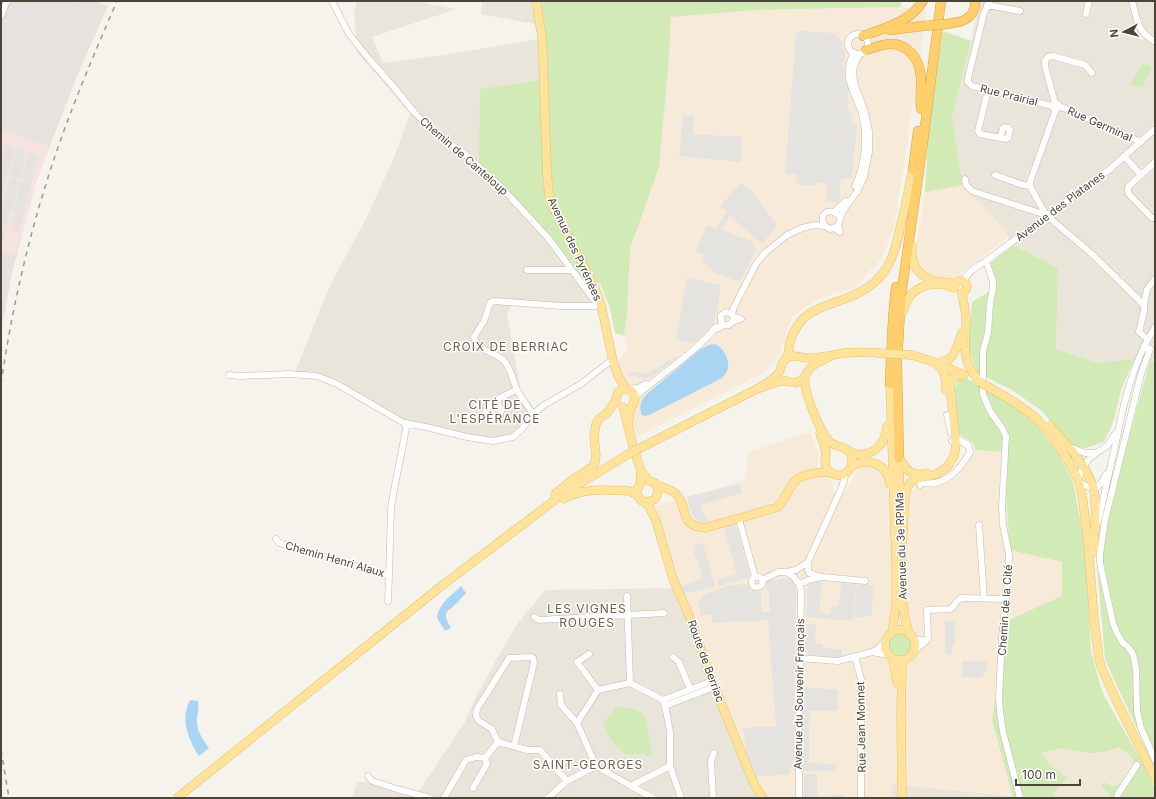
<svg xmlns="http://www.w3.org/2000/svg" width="1156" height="799" font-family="Inter,sans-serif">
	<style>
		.residential { fill: #eae5da }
		.commercial { fill: #f7ead8 }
		.industrial { fill: #e6e2dd }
		.education { fill: #efe8d6 }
		.medical { fill: #f6e3e0 }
		.green { fill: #d2eab5 }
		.parking { fill: #e5e3e0 }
		.water { fill: #a9d4f2 }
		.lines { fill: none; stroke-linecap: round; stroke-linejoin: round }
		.minor-casing { stroke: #c2bbae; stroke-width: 7 }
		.major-casing { stroke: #e6c16a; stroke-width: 9 }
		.highway-casing { stroke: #e0a43c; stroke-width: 10 }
		.minor { stroke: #fff; stroke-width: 6 }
		.major { stroke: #ffe39c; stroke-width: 8 }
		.highway { stroke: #ffcf6e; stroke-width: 9 }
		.rail { stroke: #9a9a9a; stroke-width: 1.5; stroke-dasharray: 5 5; stroke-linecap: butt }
		.major-bridge-casing { stroke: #e6c16a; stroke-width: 9; stroke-linecap: butt }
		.highway-bridge-casing { stroke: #e0a43c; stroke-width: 10; stroke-linecap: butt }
		.major-bridge { stroke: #ffe39c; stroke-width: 8 }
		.highway-bridge { stroke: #ffcf6e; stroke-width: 9 }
		.labels { text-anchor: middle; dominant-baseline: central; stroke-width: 3; stroke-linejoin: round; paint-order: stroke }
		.street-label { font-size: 11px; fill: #4b4439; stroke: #fff }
		.neighbourhood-label { font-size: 12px; letter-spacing: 1px; fill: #6e6250; stroke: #fff }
	</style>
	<rect width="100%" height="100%" fill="#f6f3ec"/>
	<path class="residential" d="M357,1h58l42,8 -85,28 11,26 62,-8 93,-16 4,42 6,157 51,71 -88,-3 -4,8 14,77 12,18 -18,26 -16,6 -91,-15 -69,-39 -21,-9 -24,-3 30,-75 12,-26 29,-53 28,-61 17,-46 -53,-62 -3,-40z
		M482,1h57l-4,23 -54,-10z
		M980,1h175v360l-5,-1 -51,3 -43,-14 2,-81 -45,-23 -5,-8 -45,-52 -11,-67 19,-77z
		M678,588l87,210h-413l5,-17 62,10 46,-69 11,-26 39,-69 30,-37z
		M891,784l121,12 1,2h-121z"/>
	<path class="commercial" d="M900,7l27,3 -33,219 -13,30 -27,28 -34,11 -27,17 -12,35 -16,22 -132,67 -3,-18 2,-11 5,-7 -11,-17 -9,-18 2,-8 8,-11 -3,-13 3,-22 3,-65 29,-82 9,-98 2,-52 85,-7z
		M963,185l37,39 8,13 -45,35 -16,8 -22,-6 -9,-11 -2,-12 6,-25 5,-34z
		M810,431l9,24 -2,12 5,9 9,4 3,11 11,2 16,-28 14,2 10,8 3,18 22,4 6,-12 17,2 6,-2 21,-9v-4l15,-22 28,2 7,98 52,12v34l-70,124 20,76 -120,-12v14h-127l-18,-34 -69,-176 -22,-82 89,-26 3,-27z"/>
	<path class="industrial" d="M1,1h94l13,5 -31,70 -41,106 -24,91 -11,58z"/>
	<path class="education" d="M1119,747l15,12v4l-2,5 -13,18 -4,1 -10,-5 -4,4 8,7 1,5h-54l-4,-3 14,-17 -17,-14 -8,-11 22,-5 24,5h11l10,-2z"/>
	<path class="medical" d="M1,128l49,19 -14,35 -20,73 -15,-1z"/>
	<path class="green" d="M539,1h363l-2,6 -145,3 -84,7 -3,52 -9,98 -29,82 -3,65 -3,22 -9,-3 -5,-25 -10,-25 -15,2 -37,-47 -69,-71 1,-78 62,-9 -4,-41 -3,-15z
		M943,31l28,10 -19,77 11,67 -38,7 4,-68z
		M1142,63l10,4 -10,21 -11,-4z
		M1013,245l45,23 -2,81 43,14 35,-4 -13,31 -7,30 -10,22 -18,6 -13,-2 -11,-10 -20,-25 -30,-21 -34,-17 -10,-24 4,-47 23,-14 -4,-25z
		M1150,360l5,1v406l-43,-92 -7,-16 -8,-93 28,-114z
		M958,379h8l7,2 35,20 29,24 21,28 15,29 12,62 6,107 11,41 46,81 7,15v10h-45l-1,-5 -8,-7 4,-4c3,2 8,5 11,4 5,0 21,-22 17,-27 -2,-4 -11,-9 -14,-12l-11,4 -10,2h-11l-24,-5 -22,5 8,11 18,14 -14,16 3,4h-43l-21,-78 17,-100 53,-24v-34l-52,-12 -7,-98 -28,-2 -2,-7 -15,-9 -3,-46z
		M888 645a12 12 0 1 1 24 0a12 12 0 1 1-24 0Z
		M614,707c11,0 26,1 32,12l6,36 -6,1 -2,-2h-19l-13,-12 -9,-19 9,-10z"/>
	<path class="parking" d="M24,1h16l-4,10h-5l-2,4 -10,-4z
		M50,1h27l-1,4 -5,2 -5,11 -20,-7z
		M800,31l34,2 8,9 3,13 -1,21 4,15v20l5,3 -1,9 5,1 -5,54 -11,1 -2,24 -13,-2 2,-18 -11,-1v4l-21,-2 1,-10h-12l11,-140z
		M683,116l11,1 -1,17 49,3 -1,25 -62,-6z
		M6,145l9,3 -7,28 -3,-1 -1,3 3,1 -6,22v-38z
		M17,148l9,3 -6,28 -4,-1v3l3,1 -8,31 -4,-1v3l3,1 -2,8 -5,-1 -1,2v4l4,1 -5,20v-36h3v-2l-3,-2 8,-31 3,1 1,-3 -3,-1z
		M29,153l9,2 -19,77 -4,-1 -1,-6 -4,-1 2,-7 5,1 1,-3 -5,-2 8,-31 3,1 1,-3 -3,-1z
		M741,183l11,9 25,33 -15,19 -32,-28 -9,13 31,13 4,7 -15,31 -5,1 -3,-1 -19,-8 -12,-11 2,-6 -8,-4 11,-26 9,4 11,-17 -7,-6z
		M687,277l33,8 1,3 -7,36 -20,19 -18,-3z
		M676,356l2,2 -26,18 -6,2 -18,-3 1,-4 14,3 7,-2z
		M739,484l3,9 -41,12 2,8 4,3v7h-4l-6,-3 -5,-6 -5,-17z
		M732,524l4,2 14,51 -31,9 -3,-6 21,-6 -12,-42 2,-7z
		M703,543l12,43 -30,8 -4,-8 22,-7 -10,-30h3l-1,-5z
		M791,578l4,6 1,13 -2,171h-4v6l-34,3 -9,-21 -4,-28 33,-2 -8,-106 -56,3 -1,-9 -11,2 -1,-16h2v-3l3,-2 23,-9 19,-2 1,2 3,-1 1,6h6l1,1h3l1,20h8l-1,-19 -2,-5v-8z
		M822,579l-3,33 11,2 1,-8h8l2,-23 15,1 -3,37 -46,-4v-31l9,-6z
		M857,583l16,2 -1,4 1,1 -1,25 -13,3 -5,-1z
		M945,621h10v25h-3v8h-7z
		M805,624h11l-1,19 8,1v4l19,2 -1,7h-11l-22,-2v-4l-3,-1z
		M962,661h25v12h-4v4h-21z
		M803,687l35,3v20l-28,1 -1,52 28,1v7h-35z
		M804,774h13l1,22 12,1v-2h11l6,3h-43z"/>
	<path class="water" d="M715,344c6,3 8,6 11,12 4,9 3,15 -4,22l-73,37 -4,1 -3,-1c-4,-9 -1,-15 6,-22l53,-44 7,-4z
		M461,586l5,7c-3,3 -6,7 -9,10 -12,11 -15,8 -6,25l-6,3 -8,-13c2,-15 14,-22 24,-32z
		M190,700l8,1c1,6 0,11 -1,17 -1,12 5,21 12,30l-10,8c-11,-17 -19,-37 -9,-56z"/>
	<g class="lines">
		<defs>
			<path id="minor" d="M332,1l17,33 20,25 23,26 22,27 19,19 33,24 36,33 47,51 48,65 4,1
				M990,1l-6,12 -16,65v4l4,4 80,20 2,3h3l2,-3 -1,-2 -3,-1 -3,3
				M1132,1c6,20 4,29 23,41
				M987,5l33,6
				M1086,14l3,-13
				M1,16l6,-15
				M848 44a10 10 0 1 1 20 0a10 10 0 1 1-20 0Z
				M854,53c-13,24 1,39 8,61 6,23 3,51 -7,72
				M988,90l-10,41 2,3 26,5 2,-1 2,-8 -1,-2 -4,-1 -2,1 -3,10
				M1055,103l-10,-37v-5l3,-4 5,-1 32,9 7,8
				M1059,106l82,36
				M1056,109l-26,73v4l16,29 46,39 52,51
				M1124,156l17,19
				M1155,162l-27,25v6l24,25h3
				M995,175l28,10 7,1
				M965,179l1,6 6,6 74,24
				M834,212l12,-11
				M825,226c-7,-10 2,-19 12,-12
				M833,228l7,4 -2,-7
				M986,261l7,20v7l-3,15 -2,30 -5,18v43l7,17 12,17 4,8 -4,71 1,18 6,30v6l-7,77 -3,59 1,15 3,20 17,66
				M527,270h44
				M964,281c4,-10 14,-15 22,-20l124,-92 45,-40
				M732,322l9,-3 -8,-3
				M724,325l-3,-3v-7l5,-3 6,2
				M714,330l10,-5h5l3,-3 2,-4 -2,-4 2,-7 22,-43 9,-11 22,-18 15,-7 13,-3 10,1 5,3 6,-2 2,-2 5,-14 15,-21 6,-13 5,-25v-21l-4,-19 -11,-30 -1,-12 3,-9 4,-7
				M1148,339l-9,-7 5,-21v-6l3,-16 8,-10
				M1144,346l6,3 -9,25 -36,146 -5,34v9l13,60 4,10 6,10 5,4 5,7 3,14 1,43 4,17 14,32
				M229,375l11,1 49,-2 28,2 20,8 67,39 22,4 41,10 26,4 20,-4 9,-8 11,-15 11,-9 37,-21 28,-22 4,-1
				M629,389l9,-1 8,-4
				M635,397c27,-24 58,-42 81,-70
				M497,400l4,11 -1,4 -4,3 -8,-1 -3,-4c6,-13 20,-18 32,-23
				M533,414c-5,-8 -11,-15 -16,-24 -4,-9 -6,-20 -12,-28 -9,-11 -27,-9 -31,-25l10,-16 6,-18 4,-2 67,5h34l2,-2
				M947,415l4,18
				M1070,447l15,6h10
				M1106,474c-7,16 -13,18 -27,7 0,-9 8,-22 16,-27 3,-3 7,-4 11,-7 4,-4 6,-8 9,-13
				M920,485l2,-2c22,4 38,-13 48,-31l-2,-7 -13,-7 -3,3
				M739,519l16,58
				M1098,522c6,-25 11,-50 17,-75 8,-41 17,-84 40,-120
				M979,525l5,73
				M276,539l3,4 110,33 2,-68 4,-23 6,-30 6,-32
				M808,562l-12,8 -10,2 8,5 2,4 5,2 4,-1 3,-2 14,-3
				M808,570v-8l34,-75 4,-14
				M809,573l13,4 43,4
				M751.5 582a5.5 5.5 0 1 1 11 0a5.5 5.5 0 1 1-11 0Z
				M762,580l16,-8h8
				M798,582l3,8 -2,141v67
				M627,596l3,87
				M388,601l1,-25
				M534,617l5,3 125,-7
				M914,639l12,2
				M914,651l12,-10 2,-4 -1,-27 23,-1c6,-3 5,-9 12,-11l44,1
				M872,652l17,3
				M589,654l-12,8 21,28
				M673,657l6,5 11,27
				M855,657l6,22v119
				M799,658l39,3 34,-9 7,-4 6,-7
				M712,681l-49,19 2,6 49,-19
				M560,694l1,11 16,18
				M498,742l29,8h13l27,31
				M596,766l-19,-43 21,-33 32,-7 33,17
				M670,766l11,32
				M368,776l4,5 25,8 33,9
				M631,786l22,12
				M473,788l14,-24 -2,-6
				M444,798l22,-38 10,-3 9,1 13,-16 -6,-13 -13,-8 -3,-5 1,-7 32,-51 22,-1 2,1 1,5 -20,83
				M548,798l19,-17 29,-15 35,20 39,-20v-34l-5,-26
				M713,798l-2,-37 3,-8
				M1117,798l1,-4 19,-29"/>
			<path id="major" d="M536,1l6,36 1,20 4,117 2,20 4,13 42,81 6,17 12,56 5,15 8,13
				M912,246c-2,21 9,34 30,36 4,0 9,2 13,1 2,-1 3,-3 5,-3l4,1 3,5 -1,4 -4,3
				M962,293c1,9 4,18 4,28 0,22 -6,36 10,56
				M901,314c4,-5 4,-10 7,-15 10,-16 31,-18 46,-11
				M833,355c-10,5 -24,9 -28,22 -3,12 16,57 25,65 4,4 10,4 14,6 4,2 7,5 11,6 19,3 31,-11 32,-28
				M912,355l22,7 30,13
				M786,358c10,-5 14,1 24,0 11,0 23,-3 34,-5 11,-1 23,-1 34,0
				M943,361c1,0 4,-1 6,-2 6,-3 11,-20 13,-26
				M934,362c12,9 11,13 12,28
				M890,384l6,180v42l-4,26
				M990,388l24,14 20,14 16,17 17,26 12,22 4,20 5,42 6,76 5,40 3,10 16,35 37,74
				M757,389c6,-4 15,-8 20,-14 3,-3 4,-7 5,-11 2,-4 5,-6 6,-10 1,-4 1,-8 2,-12 2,-8 7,-16 12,-22 11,-13 36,-17 52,-25 35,-15 41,-41 48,-75 4,-16 7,-32 10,-48
				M1050,426c16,18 36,37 43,61 5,15 1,48 1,65
				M820,433c2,7 6,14 6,22 -1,4 -2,7 0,12 8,17 35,5 23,-15
				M644,446l113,-57 24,-8h6l8,2 5,-2 5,-4
				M899,458l1,47
				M899,458c3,3 5,8 8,11 5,6 13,6 20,4
				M852,466c18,-9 35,-2 38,18
				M656,485c6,2 13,4 18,7 16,13 2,33 31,36l73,-21c7,-8 10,-18 17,-26 6,-7 27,-10 36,-8
				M555,494l16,-13 21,-14 3,-5 1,-6 -2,-19 2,-13 3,-5 9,-7 8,-12v-2l2,-6 5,-3h3l6,2 3,6 -1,6 -4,7 -2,16
				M637,495v-6l3,-5 1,-13
				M564,499c20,-12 43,-9 65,-8l8,4 5,6 7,1 6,-3 2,-4 1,-4 -1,-4 -2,-4 -6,-2 -8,-10 -8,-25 -10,-39
				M645,502l5,6 6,13 17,58 15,34 24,68 43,105 8,12
				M901,567l4,-70 2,-9 3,-5 4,-3 23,-6 6,-4 5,-4 6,-10 2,-11 -6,-60c1,-8 6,-10 14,-10
				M901,570c1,22 1,42 8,63
				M885 645a15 15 0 1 1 30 0a15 15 0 1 1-30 0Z
				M893,659l4,24
				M177,798l267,-214 99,-75 18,-14 66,-40
				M902,798l-1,-83 1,-51 2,-4"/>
			<path id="highway" d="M947,24c15,-2 29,-5 28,-23
				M890,30l33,-4
				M863,36c22,-8 47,-14 60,-35
				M866,50c8,-2 16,-6 24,-6 15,-1 28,13 30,27 3,12 -1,25 1,38
				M913,170l5,-39
				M890,384c1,-33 2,-65 6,-97
				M899,458l-2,-95 4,-67 21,-146 19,-149"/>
		</defs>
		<use href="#minor" class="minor-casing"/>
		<use href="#major" class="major-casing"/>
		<use href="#highway" class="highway-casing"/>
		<use href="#minor" class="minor"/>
		<use href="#major" class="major"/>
		<use href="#highway" class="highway"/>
		<path class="rail" d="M1,384c11,-77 29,-154 54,-228 18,-53 40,-104 62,-155
			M1,750l8,48"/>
		<defs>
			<path id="major-bridge" d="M878,353l34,2
				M979,382l11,6
				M627,455l17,-9"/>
			<path id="highway-bridge" d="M923,26l24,-2"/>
		</defs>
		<use href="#major-bridge" class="major-bridge-casing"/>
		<use href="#highway-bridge" class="highway-bridge-casing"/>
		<use href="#major-bridge" class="major-bridge"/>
		<use href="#highway-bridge" class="highway-bridge"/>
	</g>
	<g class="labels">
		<g class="street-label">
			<text transform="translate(1009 95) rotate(14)">Rue Prairial</text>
			<text transform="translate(1100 124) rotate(24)">Rue Germinal</text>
			<text transform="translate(464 156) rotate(41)">Chemin de Canteloup</text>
			<text transform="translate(1060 206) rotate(-37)">Avenue des Platanes</text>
			<text transform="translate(575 249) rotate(65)">Avenue des Pyrénées</text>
			<text transform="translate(901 546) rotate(-92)">Avenue du 3e RPIMa</text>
			<text transform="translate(335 559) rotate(16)">Chemin Henri Alaux</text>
			<text transform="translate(1005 610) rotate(-86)">Chemin de la Cité</text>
			<text transform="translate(706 661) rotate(70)">Route de Berriac</text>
			<text transform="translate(799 694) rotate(-89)">Avenue du Souvenir Français</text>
			<text transform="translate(861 727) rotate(-91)">Rue Jean Monnet</text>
		</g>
		<g class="neighbourhood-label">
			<text x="506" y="346">CROIX DE BERRIAC</text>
			<text x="495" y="404">CITÉ DE<tspan x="495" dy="14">L'ESPÉRANCE</tspan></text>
			<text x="587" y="608">LES VIGNES<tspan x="587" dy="14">ROUGES</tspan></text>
			<text x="588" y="764">SAINT-GEORGES</text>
		</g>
	</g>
	<rect width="1156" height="799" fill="none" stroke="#4b4439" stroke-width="4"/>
	<g transform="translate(1124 32) rotate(263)" stroke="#ffffff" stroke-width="3" paint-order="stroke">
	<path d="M0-3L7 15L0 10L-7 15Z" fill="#4b4439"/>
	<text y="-6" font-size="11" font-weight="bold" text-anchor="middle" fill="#4b4439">N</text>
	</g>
	<path d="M1016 779v6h64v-6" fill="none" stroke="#4b4439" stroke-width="2"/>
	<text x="1022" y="779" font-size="12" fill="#4b4439" stroke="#ffffff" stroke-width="3" paint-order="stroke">100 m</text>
</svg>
